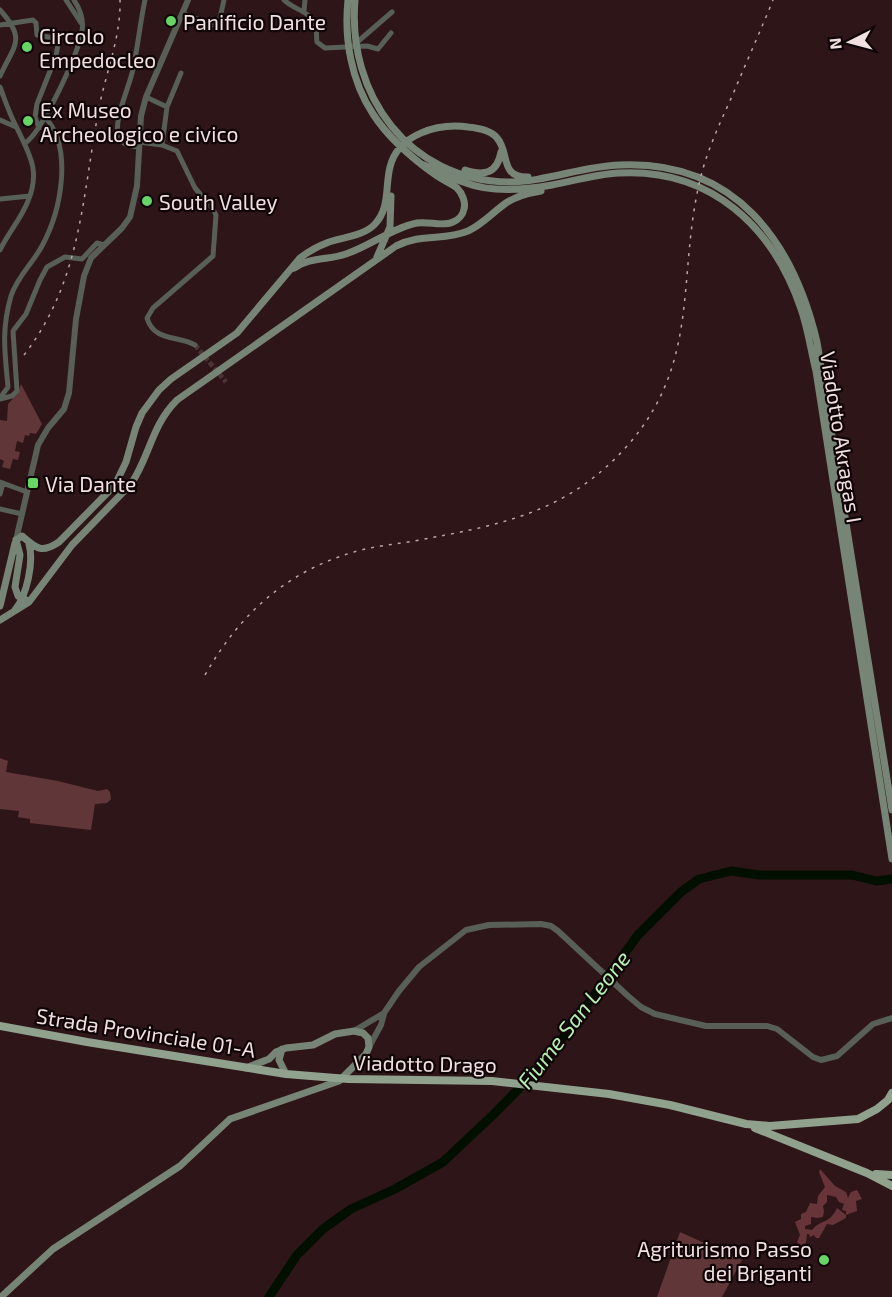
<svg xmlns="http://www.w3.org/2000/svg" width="892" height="1297" font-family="'Exo 2',sans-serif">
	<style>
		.green { fill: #613639 }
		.forest { fill: #673539; fill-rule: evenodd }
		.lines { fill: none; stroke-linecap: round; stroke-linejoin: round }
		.river { stroke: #000f00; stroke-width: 9 }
		.minor-tunnel { stroke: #4b3336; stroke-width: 5; stroke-dasharray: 5 2.5; stroke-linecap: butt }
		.minor { stroke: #575f56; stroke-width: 5 }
		.tertiary { stroke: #575f56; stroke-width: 6 }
		.secondary { stroke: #778576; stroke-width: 7 }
		.primary { stroke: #90a28e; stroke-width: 8 }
		.rail { stroke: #bba6a8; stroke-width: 1.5; stroke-dasharray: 3 6; stroke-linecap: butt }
		.poi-dot { fill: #67d466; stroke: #0f0506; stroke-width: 2 }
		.labels { text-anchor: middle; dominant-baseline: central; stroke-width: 4.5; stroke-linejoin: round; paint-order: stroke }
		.poi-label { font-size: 21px; fill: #f2dfe0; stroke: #0f0506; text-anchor: start }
		.street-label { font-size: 21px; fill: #f2dfe0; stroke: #0f0506 }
		.water-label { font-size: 22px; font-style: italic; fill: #b6f0b3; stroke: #0f0506 }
	</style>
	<rect width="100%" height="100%" fill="#2e1518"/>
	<path class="green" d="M21,384l21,40 -6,10 -6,-1 -1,3 -4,-1 -2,8 -6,-2 -2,10 5,1 -2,8 -5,-1 -3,10 -8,-2 2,-6 -4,-2v-39l7,1 1,-17 10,-11z
		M0,758l8,3 -2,11 52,9 40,10 9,-2 3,3 1,7 -4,4 -12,1 -4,26 -61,-7v-4l-12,-2 1,-6 -19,-2z
		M680,1232l62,28 -20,37h-65z"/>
	<path class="forest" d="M820,1169l15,17 11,6 2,6 3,-6 6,-2 5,9 -6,2 1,10 -11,4v3l-13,7 -6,-1 -8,14h-3l-2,-3 -4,2 -1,-3h-2l-1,9 -6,3 -3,-4 3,-7 -5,-13 6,-3v-5l5,-2 4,-9 7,1 1,-8 7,-9 -6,-15zM827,1195l9,2 3,5 5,2 -2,6 4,1v4l-9,-7c-8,17 -15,10 -25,22l-7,-1v-3l6,-2v-7l6,1 6,-1 1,-6 -1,-5 4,-4z"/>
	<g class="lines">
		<path class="river" d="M269,1297l28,-42 26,-26 28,-20 44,-20 48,-27 50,-47 52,-53 93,-127 43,-43 18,-13 32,-8 28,4h93l24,6 16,-2"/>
		<path class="minor-tunnel" d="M195,345l31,37"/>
		<path class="minor" d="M66,0l15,23
			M284,0c10,10 27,11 32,26 1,5 0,11 1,16l8,6 42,-2 11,3 13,-16
			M0,10c27,30 14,35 0,66
			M304,11l1,-11
			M183,13l29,12 8,-7 4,-18
			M0,25l33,-5 3,3 1,12 22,4 -3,17 -19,48 -2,13 4,11
			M355,44l37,-32
			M0,87c5,13 9,26 16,39 13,28 25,44 12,75 -7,18 -20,32 -28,49
			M146,97l21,10
			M0,120l16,7
			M139,142l23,3 15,6 18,37 18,21 3,6 -3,41 -60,52 -6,10c7,24 31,17 48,27
			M25,143c16,-9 55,-92 57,-112 2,-12 -2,-22 -8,-31
			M162,145l5,-38 14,-34
			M139,147c-8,-1 -16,-1 -20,-10 -7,-15 11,-51 14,-68 5,-23 7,-46 12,-69
			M0,199l30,-3
			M0,398l8,-11c-3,-34 -7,-56 3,-91 6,-19 22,-33 31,-50 19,-35 32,-99 2,-130
			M0,399l12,-3 5,-5 -4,-60 13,-17 14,-34 7,-13 18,-10 17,2 15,-16 7,2
			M0,482l27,10
			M0,494l3,-11
			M0,509l22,5"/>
		<path class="tertiary" d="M16,540l22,-95 10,-17 16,-19 5,-16 7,-74 8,-43 7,-18 31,-30 8,-11 7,-31 4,-70 5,-19 42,-97
			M354,1031l30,-18 15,-22 20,-24 47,-37 23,-5 52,-1 10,2 7,5 70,65 13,11 14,7 51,12h61l10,3 36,28 8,3 16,-4 36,-32 19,-6
			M369,1047l12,-22 3,-11"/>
		<path class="secondary" d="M355,0c-8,95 54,180 153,182 38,0 74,-16 112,-17 115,-5 173,76 197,177l75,468
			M424,165c14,6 27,13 42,18 26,10 58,7 86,2 22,-4 44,-11 67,-12 91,-5 154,53 182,136 7,20 10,42 15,62l76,488
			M465,170c19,6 32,4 36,-18
			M377,257l13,-30 1,-31
			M294,268c16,-11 35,-8 52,-14 24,-8 46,-26 71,-31 12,-2 25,4 36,-1 5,-2 10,-7 11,-13 2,-7 -2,-16 -7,-21 -6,-5 -13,-7 -20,-12 -24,-17 -48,-37 -64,-62 -22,-33 -29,-76 -25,-114
			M16,540l6,-4c14,12 19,18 37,6l56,-57 11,-23 10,-35 6,-14 17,-23 12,-11 66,-46 63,-75c9,-7 18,-12 29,-16 15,-5 35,-6 46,-18 15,-16 10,-37 15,-57 8,-33 48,-44 78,-40 10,1 23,3 29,11 13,14 2,40 31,39
			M16,540l4,15 -5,32 3,9 8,4
			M0,606l15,-63
			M15,610c12,-15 19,-48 14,-66
			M0,620l29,-18 43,-57 59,-61c19,-28 20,-58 46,-84l219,-154c26,-13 48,-5 72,-15 15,-7 25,-19 38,-28 10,-7 23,-10 35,-12
			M282,1049l-3,11 7,14
			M1,1297l52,-48 127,-83 50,-47 109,-38 27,-27 3,-7 -1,-9 -5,-5 -9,-2 -19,3 -22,11 -27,3 -10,4 -7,7 -23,9"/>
		<path class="primary" d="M0,1026l87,16 199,32 62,5 144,2 117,13 61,11 76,19 24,2 88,-7 19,-10 11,-9 4,-7
			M755,1128l112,45 25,13
			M876,1174l16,1"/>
		<path class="rail" d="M24,355c59,-76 58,-162 76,-252 7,-33 21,-68 20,-103
			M205,675c36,-63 84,-106 156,-125 17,-4 35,-6 53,-9 85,-16 153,-27 214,-96 74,-85 48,-170 73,-269 7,-28 20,-55 32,-82 13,-31 27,-62 40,-94"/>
	</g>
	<g class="poi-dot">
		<circle cx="171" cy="21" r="6"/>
		<circle cx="27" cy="47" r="6"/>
		<circle cx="28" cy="121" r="6"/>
		<circle cx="147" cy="201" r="6"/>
		<rect x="27" y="477" width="12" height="12" rx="3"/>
		<circle cx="824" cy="1260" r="6"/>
	</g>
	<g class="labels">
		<g class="poi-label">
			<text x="183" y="21">Panificio Dante</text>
			<text x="39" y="35">Circolo<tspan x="39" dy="24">Empedocleo</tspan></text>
			<text x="40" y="109">Ex Museo<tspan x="40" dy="24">Archeologico e civico</tspan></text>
			<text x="159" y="201">South Valley</text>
			<text x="45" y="483">Via Dante</text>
			<text x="812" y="1248" text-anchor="end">Agriturismo Passo<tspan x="812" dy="24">dei Briganti</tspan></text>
		</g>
		<g class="street-label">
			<text transform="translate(842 437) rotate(81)">Viadotto Akragas I</text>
			<text transform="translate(146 1032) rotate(9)">Strada Provinciale 01-A</text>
			<text transform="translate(425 1063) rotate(1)">Viadotto Drago</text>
		</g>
		<g class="water-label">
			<text transform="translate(573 1019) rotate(-52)">Fiume San Leone</text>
		</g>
	</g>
	<g transform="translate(850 42) rotate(264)" stroke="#0f0506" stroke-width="4.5" paint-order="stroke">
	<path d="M0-4.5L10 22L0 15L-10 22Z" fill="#f2dfe0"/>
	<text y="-9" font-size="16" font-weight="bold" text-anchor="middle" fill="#f2dfe0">N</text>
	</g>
</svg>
